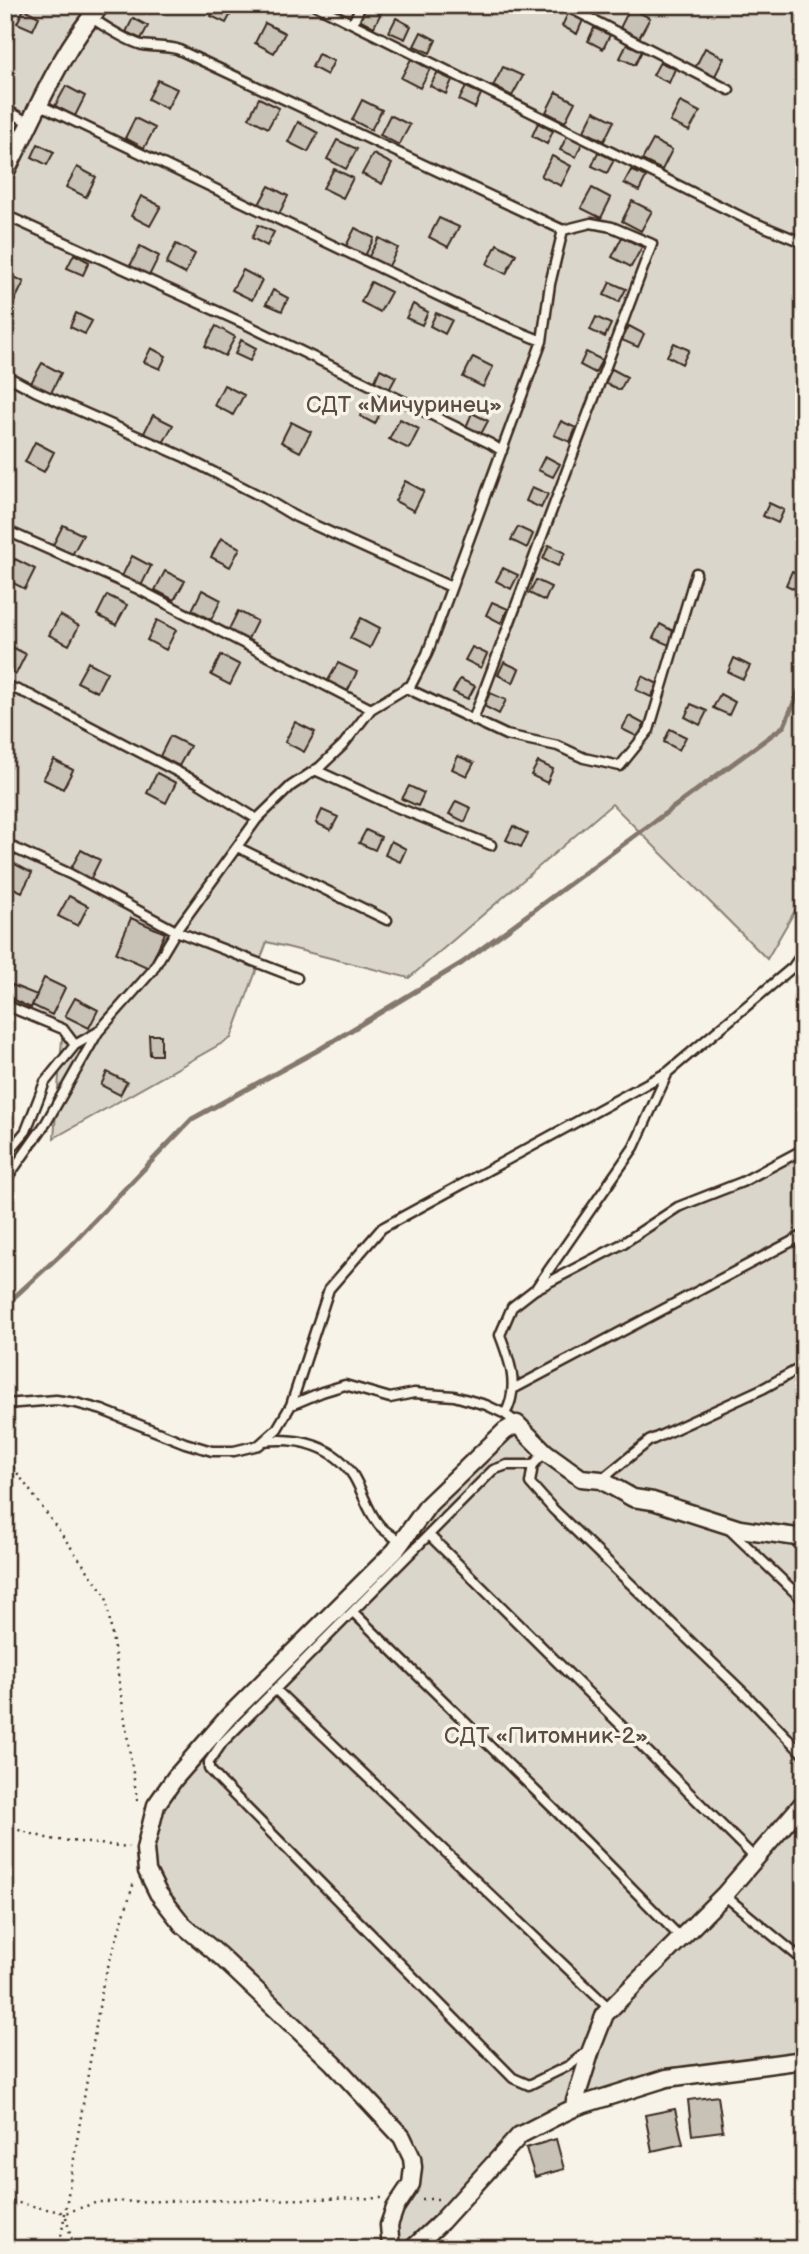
<svg xmlns="http://www.w3.org/2000/svg" width="809" height="2254" font-family="'Balsamiq Sans',sans-serif">
	<style>
		.green { fill: #dbd6cb; stroke: #8b8074; stroke-width: 2 }
		.lines { fill: none; stroke-linecap: round; stroke-linejoin: round }
		.stream { stroke: #84786c; stroke-width: 5 }
		.building { fill: #c8c1b6; stroke: #3b2a1e; stroke-width: 2 }
		.service-casing { stroke: #3b2a1e; stroke-width: 13 }
		.minor-casing { stroke: #3b2a1e; stroke-width: 21 }
		.path { stroke: #3b2a1e; stroke-width: 2.5; stroke-dasharray: 2 5; stroke-linecap: butt }
		.service { stroke: #f7f3e8; stroke-width: 8 }
		.minor { stroke: #f7f3e8; stroke-width: 16 }
		.labels { text-anchor: middle; dominant-baseline: central; stroke-width: 7; stroke-linejoin: round; paint-order: stroke }
		.park-label { font-size: 23px; fill: #5b4c41; stroke: #f7f3e8 }
	</style>
	<rect width="100%" height="100%" fill="#f7f3e8"/>
	<filter id="ink" filterUnits="userSpaceOnUse"><feTurbulence type="fractalNoise" baseFrequency=".0143" numOctaves="2"/><feDisplacementMap in="SourceGraphic" scale="14" xChannelSelector="R" yChannelSelector="G"/><feConvolveMatrix kernelMatrix="1 2 1 2 8 2 1 2 1" color-interpolation-filters="sRGB"/></filter>
	<g filter="url(#ink)">
		<path class="green" d="M5,5h799v890l-37,64 -155,-155 -203,174 -142,-36 -36,96 -177,100 9,-111 -58,-25z
			M804,1144v652l-84,99 -94,93 -54,113 -19,12 -148,136h-8l-4,-11 21,-83 -228,-234 -27,-34 -12,-34 12,-45 19,-30 253,-271 89,-84 -16,-13c9,-27 1,-49 -8,-75l14,-33 25,-16 86,-45 59,-39 57,-20z
			M804,1807v249l-225,47 27,-87z"/>
		<g class="lines">
			<path class="stream" d="M10,1301l61,-56 121,-126 128,-70 142,-86 322,-237 20,-47"/>
		</g>
		<path class="building" d="M216,5h7l10,5 -7,13 -15,-7z
			M366,6l15,7 -7,14 -15,-8z
			M630,8l20,10 -11,20 -19,-10z
			M24,9l15,8 -6,13 -16,-7z
			M568,13l15,7 -6,14 -15,-8z
			M133,18l15,8 -7,13 -15,-7z
			M396,18l15,8 -6,13 -16,-7z
			M265,23l20,10 -11,20 -19,-10z
			M594,28l16,7 -7,14 -15,-8z
			M421,32l15,8 -6,13 -16,-7z
			M627,44l15,7 -7,14 -15,-7z
			M705,48l19,10 -10,20 -19,-10z
			M318,54l16,7 -7,14 -15,-8z
			M411,59l19,10 -10,19 -19,-10z
			M660,62l15,7 -6,14 -16,-8z
			M503,67l20,9 -11,20 -19,-10z
			M437,73l15,7 -6,14 -16,-8z
			M158,80l19,9 -10,20 -19,-10z
			M66,86l19,10 -10,20 -20,-10z
			M466,87l15,7 -6,14 -16,-8z
			M556,92l19,10 -10,20 -19,-10z
			M259,98l20,10 -11,20 -19,-10z
			M362,100l20,10 -11,20 -19,-10z
			M680,102l20,10 -11,19 -19,-9z
			M594,111l20,10 -10,20 -20,-10z
			M390,115l20,10 -11,20 -19,-10z
			M135,118l20,10 -11,20 -19,-10z
			M298,122l20,11 -10,19 -20,-10z
			M538,123l15,8 -6,13 -15,-8z
			M567,136l15,7 -6,14 -16,-7z
			M337,140l20,9 -11,20 -19,-10z
			M653,140l19,10 -10,20 -20,-10z
			M38,144l16,8 -7,13 -15,-8z
			M598,152l16,8 -7,13 -15,-7z
			M373,154l19,10 -10,20 -20,-10z
			M552,156l19,10 -10,20 -20,-10z
			M77,167l19,10 -10,20 -20,-10z
			M334,169l19,9 -10,20 -20,-10z
			M631,170l15,7 -7,14 -15,-8z
			M269,186l19,10 -10,20 -20,-10z
			M592,188l19,10 -10,20 -20,-10z
			M141,196l20,10 -11,20 -19,-10z
			M632,201l20,10 -11,20 -19,-10z
			M439,218l20,9 -11,20 -19,-10z
			M258,225l16,7 -7,14 -15,-8z
			M355,228l19,10 -10,20 -19,-10z
			M622,237l20,10 -11,20 -19,-10z
			M379,238l19,10 -10,20 -20,-10z
			M176,244l19,10 -10,20 -19,-10z
			M497,244l19,10 -10,20 -19,-10z
			M140,246l19,10 -10,20 -19,-10z
			M74,254l15,8 -6,13 -16,-7z
			M243,270l19,10 -10,20 -20,-10z
			M5,272l19,10 -10,20 -9,-5z
			M371,282l20,10 -11,20 -19,-10z
			M610,282l16,7 -7,13 -15,-7z
			M273,290l15,8 -6,13 -16,-7z
			M413,304l15,8 -6,13 -16,-7z
			M76,313l16,8 -7,13 -15,-7z
			M436,313l16,7 -7,14 -15,-8z
			M596,317l15,7 -6,13 -15,-7z
			M216,326l19,11 -10,19 -20,-10z
			M629,326l15,8 -6,13 -16,-7z
			M241,340l15,8 -6,13 -15,-7z
			M674,343l15,7 -7,14 -15,-8z
			M151,348l15,8 -6,13 -16,-7z
			M586,352l16,8 -7,13 -15,-8z
			M473,357l20,10 -10,20 -20,-10z
			M42,363l19,10 -10,20 -20,-10z
			M380,369l16,8 -7,13 -15,-7z
			M612,369l15,8 -7,13 -15,-7z
			M224,385l20,10 -11,20 -19,-10z
			M366,403l15,8 -6,13 -15,-8z
			M472,413l16,8 -7,13 -15,-7z
			M153,415l20,10 -11,20 -19,-10z
			M400,419l19,10 -10,20 -20,-10z
			M561,421l15,7 -6,14 -16,-7z
			M291,422l20,10 -11,20 -19,-10z
			M35,442l19,10 -10,20 -19,-10z
			M545,456l15,8 -7,13 -15,-7z
			M405,481l19,10 -10,20 -19,-10z
			M532,487l16,7 -7,14 -15,-7z
			M769,503l15,7 -6,13 -15,-7z
			M63,525l20,10 -11,20 -19,-10z
			M518,527l15,7 -6,14 -16,-8z
			M221,538l19,10 -10,19 -19,-10z
			M549,545l16,8 -7,13 -15,-7z
			M132,556l19,10 -10,20 -19,-10z
			M15,559l20,10 -10,20 -20,-10z
			M503,568l15,7 -7,14 -15,-8z
			M165,571l20,10 -11,19 -19,-10z
			M792,571l12,6 -3,15 -15,-7z
			M536,580l15,7 -6,14 -16,-8z
			M202,590l19,10 -10,20 -19,-10z
			M107,595l20,10 -11,20 -19,-10z
			M492,602l16,7 -7,14 -15,-8z
			M238,611l19,10 -10,20 -19,-10z
			M60,615l19,11 -10,19 -20,-10z
			M361,618l19,10 -10,20 -20,-10z
			M157,620l19,10 -10,20 -19,-10z
			M660,624l15,8 -6,13 -16,-7z
			M6,644l20,10 -10,20 -11,-5z
			M472,647l15,7 -6,14 -16,-8z
			M221,655l19,10 -10,20 -19,-10z
			M734,658l16,8 -7,13 -15,-7z
			M88,662l19,10 -10,20 -20,-10z
			M504,662l15,7 -6,14 -15,-8z
			M338,663l19,9 -10,20 -20,-10z
			M642,676l16,8 -7,13 -15,-7z
			M460,679l15,7 -7,13 -15,-7z
			M490,693l16,7 -7,14 -15,-8z
			M720,694l15,8 -6,13 -16,-7z
			M691,704l16,7 -7,14 -15,-8z
			M629,716l15,8 -6,13 -16,-8z
			M295,722l20,10 -11,20 -19,-10z
			M670,729l16,8 -7,13 -15,-8z
			M170,736l20,10 -11,20 -19,-10z
			M458,756l16,7 -7,13 -15,-7z
			M54,760l19,10 -10,19 -20,-10z
			M538,762l15,7 -6,14 -16,-8z
			M157,773l19,10 -10,20 -19,-10z
			M409,786l15,7 -6,13 -16,-7z
			M456,801l15,7 -6,14 -16,-8z
			M322,810l16,7 -7,13 -15,-7z
			M513,826l15,8 -7,13 -15,-7z
			M366,830l15,7 -6,13 -16,-7z
			M391,841l15,8 -6,13 -15,-7z
			M81,850l19,10 -10,20 -20,-10z
			M13,863l19,10 -10,19 -17,-8v-7z
			M69,896l19,10 -10,20 -20,-10z
			M131,918l34,15 -16,35 -33,-15z
			M44,978l21,10 -13,27 -20,-10z
			M12,985l25,10 -6,13 -24,-11z
			M75,998l23,12 -9,18 -24,-12z
			M149,1035h12v20h-11z
			M107,1072l20,10 -7,13 -19,-10z
			M718,2096l5,35 -31,4 -4,-35z
			M675,2109l8,35 -31,7 -7,-36z
			M556,2139l8,30 -29,8 -9,-29z"/>
		<g class="lines">
			<defs>
				<path id="service" d="M315,5l433,215 56,23
					M564,5l165,85
					M353,23l8,-18
					M40,105l434,208 68,28
					M5,109l26,15
					M5,215l238,108 248,121 11,7
					M5,375l30,16 147,65 82,42 30,18 157,71
					M5,530l131,58 235,121
					M5,685l25,10 167,87 60,37
					M406,688l100,47 52,11 26,12 36,8 29,-36 47,-157
					M473,720l179,-476 -40,-17 -21,-4 -28,7
					M315,770l81,37 95,38
					M5,844l65,30 106,57 121,47
					M237,847l150,73
					M5,1005l58,24 12,16
					M5,1156l21,-25 19,-49 30,-37 23,-13
					M5,1181l41,-58 52,-91 54,-61 24,-40 81,-112 34,-33 29,-19 23,-22 28,-36 40,-24 16,-31 115,-313 8,-57 13,-54 -386,-181c-12,-3 -23,-2 -35,-4 -18,-5 -35,-18 -51,-27
					M537,1287l97,-140 34,-75
					M513,1389l291,-154
					M5,1404l51,-4 20,3 26,7 83,33 27,8h22l25,-6 18,-16 14,-24 31,-13 23,-7 45,13 24,-5 40,3 32,9 19,9 12,9
					M291,1405l38,-116 53,-61 286,-156 125,-105 11,-16
					M505,1414c15,-26 5,-53 -5,-79l12,-28 22,-17 88,-46 56,-37 64,-25 62,-33
					M264,1441c35,-4 72,5 90,36 9,15 14,36 26,49 6,6 14,11 21,16
					M545,1452l-12,13h-26l-14,5 -271,273 -13,19v7l13,14 291,295 16,7 41,-20 18,-14
					M533,1465l-3,18 23,26 196,189 55,57
					M601,1480l48,-39 115,-53 40,-22
					M730,1530l74,71
					M429,1535l326,323
					M353,1612l203,199 124,126
					M276,1690l334,319
					M724,1895l80,66"/>
				<path id="minor" d="M5,173c30,-57 53,-119 96,-168
					M578,2106l-3,-5 16,-51 14,-36 119,-119 80,-93
					M391,2249l-2,-24 6,-17 16,-24 2,-17 -1,-9 -10,-21 -69,-74 -113,-107 -37,-31 -25,-32 -11,-22 -2,-22 11,-44 19,-27 54,-62 166,-165 34,-47 76,-73 12,-7 28,28 36,26 20,2 32,18 20,3 87,28 64,9
					M412,2249l29,-27 79,-87 37,-19 21,-10 89,-28 137,-18"/>
			</defs>
			<use href="#service" class="service-casing"/>
			<use href="#minor" class="minor-casing"/>
			<path class="path" d="M5,1456l101,140 32,210
				M5,1826l45,13 79,8
				M422,2199h18
				M5,2200l60,13 33,-11 286,-4
				M66,2217l5,20 8,12
				M57,2249l4,-12 42,-254 31,-101"/>
			<use href="#service" class="service"/>
			<use href="#minor" class="minor"/>
		</g>
	</g>
	<g class="labels">
		<g class="park-label">
			<text x="404" y="405">СДТ «Мичуринец»</text>
			<text x="546" y="1736">СДТ «Питомник-2»</text>
		</g>
	</g>
	<rect width="809" height="2254" fill="none" stroke="#f7f3e8" stroke-width="28"/>
	<rect x="14" y="14" width="781" height="2226" fill="none" stroke="#3b2a1e" stroke-width="2.5" filter="url(#ink)"/>
</svg>
